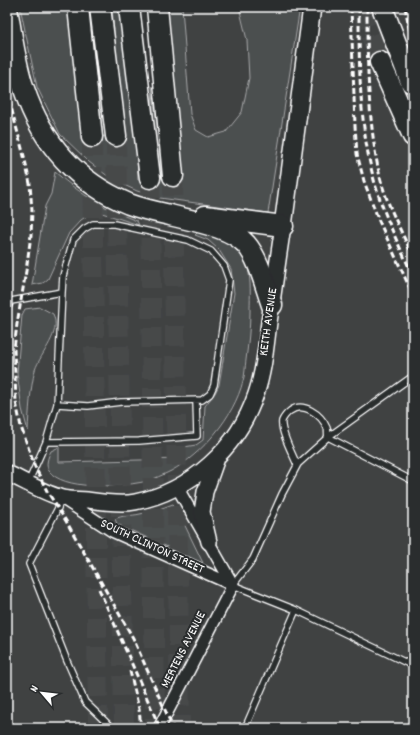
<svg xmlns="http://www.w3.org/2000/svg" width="420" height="735" font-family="Dekko,sans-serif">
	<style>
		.built { fill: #404243 }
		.green { fill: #4c4f50; stroke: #a6a7a8 }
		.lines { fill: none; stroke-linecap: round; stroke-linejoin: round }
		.motorway-tunnel { stroke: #47494a; stroke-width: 20; stroke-dasharray: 20 10; stroke-linecap: butt }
		.service-casing { stroke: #fff; stroke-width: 8 }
		.minor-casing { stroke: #fff; stroke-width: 14 }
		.secondary-casing { stroke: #fff; stroke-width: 18 }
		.primary-casing { stroke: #fff; stroke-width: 20 }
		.motorway-casing { stroke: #fff; stroke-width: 23 }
		.service { stroke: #2a2d2e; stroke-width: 5.5 }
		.minor { stroke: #2a2d2e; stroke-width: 11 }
		.secondary { stroke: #2a2d2e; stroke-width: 15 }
		.primary { stroke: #2a2d2e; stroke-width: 17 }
		.motorway { stroke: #2a2d2e; stroke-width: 20 }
		.rail { stroke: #fff; stroke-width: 3; stroke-dasharray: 6 3; stroke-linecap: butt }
		.labels { text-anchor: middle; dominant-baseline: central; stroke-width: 4; stroke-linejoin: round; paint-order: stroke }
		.street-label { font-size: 13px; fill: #fff; stroke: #2a2d2e }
	</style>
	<rect width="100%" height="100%" fill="#333536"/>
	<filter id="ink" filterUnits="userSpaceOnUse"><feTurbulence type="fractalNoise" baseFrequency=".025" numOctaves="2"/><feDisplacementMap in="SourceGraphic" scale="8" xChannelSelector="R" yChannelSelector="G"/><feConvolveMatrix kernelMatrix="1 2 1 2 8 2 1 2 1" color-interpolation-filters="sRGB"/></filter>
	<g filter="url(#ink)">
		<path class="built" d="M7,7h62l16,131 53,42 35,-4 -8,-169h214l2,82 32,64v575h-406z
			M391,7h22v116l-4,-64z"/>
		<path class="green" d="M20,7h49l23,130 30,-2 -10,-128h8l16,123 2,50 18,-2 -4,-92 7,54 3,37 20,-1 -17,-169h17l8,107 6,16 12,7 18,-5 16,-20 7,-34 -2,-38 -8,-33h61l-32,206 -108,-15 -23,-7 -24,-11 -24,-18 -29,-28 -23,-47z
			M55,172c28,24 48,36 82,49l2,4 -37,-12 -15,3 -6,4 -12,13 -21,46 -5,4 -11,2 13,-79 6,-12z
			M199,231c10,4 22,7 32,12 23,13 19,47 19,69 0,16 -2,32 -4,48 -1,7 -1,15 -3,21 -9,36 -41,73 -72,90 -10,5 -24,11 -34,12 -21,4 -74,7 -88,-12 -4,-6 -1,-14 2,-20l8,-4v15l121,-3 4,-12 12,-2 7,-5 2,-34 10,-13 4,-8 15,-92 -3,-24 -12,-19 -11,-10 -13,-5z
			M40,307l13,7c9,19 -12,38 -18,56 -5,20 -6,41 -7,61l-6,-22 -5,-36 5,-58 3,-6z
			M173,504l3,3 27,56 -86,-39 -2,-5c7,-4 17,-3 25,-5 11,-2 22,-6 33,-10z"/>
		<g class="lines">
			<path class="motorway-tunnel" d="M361,7l19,55
				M116,136l8,592
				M92,137l6,591
				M173,176l7,552
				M150,178l5,550"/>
			<defs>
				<path id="service" d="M7,299l4,2 51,-9 1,-16 10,-36 11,-11 9,-5h21l74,16 23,11 13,15 5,14 -15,105 -4,9 -8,6 -81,2 -33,4 -31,-2
					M7,310l4,-9
					M413,376l-85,61 -30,27 -16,30 -29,65 -20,26 63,25 117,56
					M46,442l93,-1 58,-5 -1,-36
					M297,465c-4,-10 -17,-34 -15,-44 1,-3 5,-8 8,-10 13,-10 31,3 37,17 1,2 0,6 1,9l85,44
					M28,483l18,-41 11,-38 5,-112
					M60,498l-2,10 -29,56 38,97 18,41 27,26
					M245,728l51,-118"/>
				<path id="minor" d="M177,487l56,98
					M63,499l49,32 121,54
					M159,728l74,-143"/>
				<path id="secondary" d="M7,473c17,8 35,19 52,24 9,3 19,2 28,3 14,2 34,5 48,2 56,-11 103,-54 121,-108 8,-23 10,-48 13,-72 5,-32 9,-64 14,-96
					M209,542l-7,-30 3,-20 12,-34"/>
				<path id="primary" d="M283,226l29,-219"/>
				<path id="motorway" d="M78,7l14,130
					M100,7l16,129
					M129,7l21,171
					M157,7l16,169
					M382,7l29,75
					M7,9c5,26 8,55 17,80 18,54 52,93 105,115 13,5 27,8 41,11 22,6 59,11 76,29 13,15 19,42 26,61
					M380,62l33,74
					M205,216l78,10"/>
			</defs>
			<use href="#service" class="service-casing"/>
			<use href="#minor" class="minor-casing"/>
			<use href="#secondary" class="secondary-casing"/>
			<use href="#primary" class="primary-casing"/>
			<use href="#motorway" class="motorway-casing"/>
			<use href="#service" class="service"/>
			<use href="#minor" class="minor"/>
			<use href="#secondary" class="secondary"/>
			<use href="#primary" class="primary"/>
			<use href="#motorway" class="motorway"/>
			<path class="rail" d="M351,7l4,119 2,28 7,27 15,40 34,74
				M359,7c0,58 0,117 15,173 9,34 25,65 39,96
				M367,7c0,55 1,117 13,170 7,28 21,54 33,79
				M405,7l8,40
				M7,92l18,68 5,24 2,27 -1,24 -5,36 -9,53 -3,25 2,53 5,25 14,40 12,24 19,30 67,117 40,90
				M99,589l61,139
				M130,671l9,38 2,19"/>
		</g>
	</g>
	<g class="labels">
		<g class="street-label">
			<text transform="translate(269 322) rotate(-82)">KEITH AVENUE</text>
			<text transform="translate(152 547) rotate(25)">SOUTH CLINTON STREET</text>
			<text transform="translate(184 650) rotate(-63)">MERTENS AVENUE</text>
		</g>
	</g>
	<rect width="420" height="735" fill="none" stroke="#2a2d2e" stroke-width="24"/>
	<rect x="12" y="12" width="396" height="711" fill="none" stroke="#fff" stroke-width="1.5" filter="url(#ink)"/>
	<g transform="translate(42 693) rotate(298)" stroke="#2a2d2e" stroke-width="3" paint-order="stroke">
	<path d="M0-3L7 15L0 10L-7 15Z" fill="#ffffff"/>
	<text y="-6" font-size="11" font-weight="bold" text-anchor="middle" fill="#ffffff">N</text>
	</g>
</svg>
